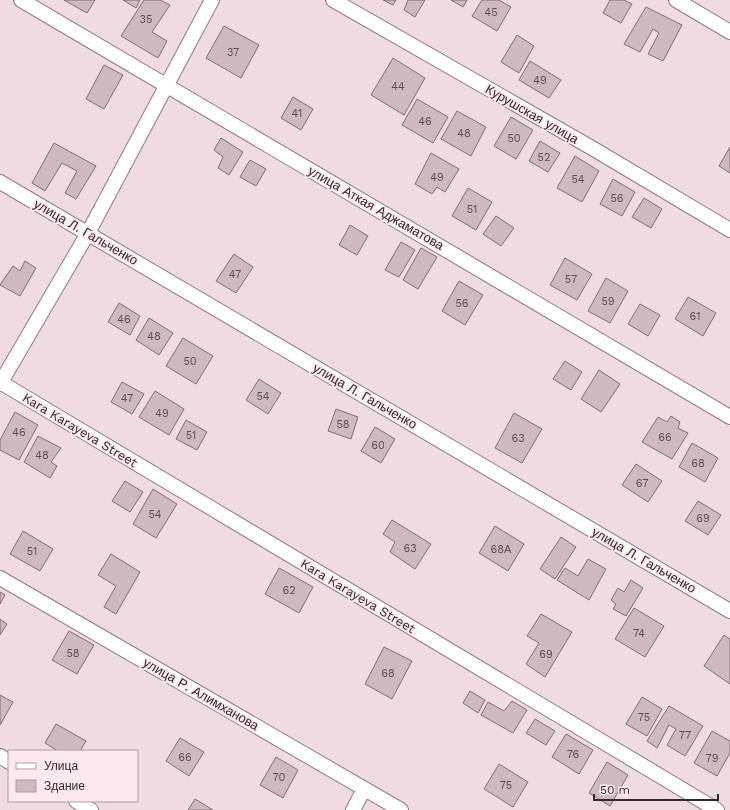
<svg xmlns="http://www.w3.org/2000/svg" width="730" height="810" font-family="'Work Sans',sans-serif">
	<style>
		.building { fill: #ceb9c0; stroke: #816d74 }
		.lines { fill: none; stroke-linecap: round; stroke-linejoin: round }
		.minor-casing { stroke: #8d7a80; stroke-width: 16 }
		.minor { stroke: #fff; stroke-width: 14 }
		.labels { text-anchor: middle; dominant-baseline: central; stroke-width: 3.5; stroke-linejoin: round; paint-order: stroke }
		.number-label { font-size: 11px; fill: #594d51 }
		.street-label { font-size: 13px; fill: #32292c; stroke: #fee8ef }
	</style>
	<rect width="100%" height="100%" fill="#f1dbe2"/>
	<path class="building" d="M64,0h31l-8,13z
		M123,0h17l-4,8z
		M144,0h16l10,5 -18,27 15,9 -9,17 -37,-22z
		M383,0h13l-3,5z
		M408,0h17l-10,17 -11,-7z
		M451,0h16l-4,7z
		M482,0h17l12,7 -14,24 -25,-15z
		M610,0h14l8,4 -11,19 -18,-10z
		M646,7l36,18 -19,36 -15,-7 11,-21 -6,-4 -13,23 -16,-8z
		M224,26l35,19 -18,33 -35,-20z
		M517,35l17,11 -15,27 -18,-11z
		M393,58l32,20 -21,37 -33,-20z
		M530,61l31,19 -12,18 -30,-18z
		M104,65l19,10 -19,34 -18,-10z
		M293,97l20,12 -12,21 -20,-12z
		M417,99l31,18 -15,26 -31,-18z
		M457,111l29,16 -15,29 -30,-17z
		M511,117l22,13 -17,29 -22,-13z
		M221,138l22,14 -14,23 -11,-7 5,-11 -9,-7z
		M540,141l20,12 -12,19 -19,-11z
		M54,143l42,23 -20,33 -11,-6 12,-22 -15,-8 -17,28 -13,-8z
		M730,147v26l-11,-7z
		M431,153l28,16 -14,23 -8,-5 -5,7 -17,-10z
		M575,156l24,15 -17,31 -25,-14z
		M250,160l16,9 -10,17 -16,-9z
		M613,179l22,13 -13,24 -22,-12z
		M468,188l24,14 -16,28 -24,-14z
		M644,198l18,11 -11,19 -19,-11z
		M496,216l18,12 -13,18 -18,-12z
		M350,225l18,11 -11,19 -18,-10z
		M401,242l14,8 -16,27 -14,-7z
		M421,248l16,9 -19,32 -15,-9z
		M234,254l19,13 -17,26 -20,-12z
		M565,258l27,16 -15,26 -27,-15z
		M25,261l11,7 -16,28 -20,-11 13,-19 7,5z
		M606,278l22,13 -18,32 -22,-12z
		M459,281l24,14 -18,30 -23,-14z
		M688,297l28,16 -13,23 -28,-17z
		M119,303l21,13 -10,19 -22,-13z
		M640,304l20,11 -12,21 -20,-12z
		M149,318l24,15 -14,22 -23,-15z
		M183,338l30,18 -17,28 -30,-18z
		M565,361l17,11 -11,18 -18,-11z
		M599,370l21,14 -19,28 -20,-13z
		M259,379l22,14 -13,21 -22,-14z
		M122,382l22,12 -12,20 -21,-12z
		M155,391l29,18 -15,26 -30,-18z
		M336,409l22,8 -7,22 -23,-8z
		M15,412l23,13 -19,35 -19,-10v-10z
		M514,413l28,16 -20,34 -27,-15z
		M671,416l9,6 -2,6 10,5 -16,26 -30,-17 16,-25 9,5z
		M186,420l21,12 -10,18 -21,-11z
		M375,427l20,12 -14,24 -20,-12z
		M38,436l23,12 -10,14 6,4 -7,12 -26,-16z
		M692,443l26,15 -13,24 -26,-15z
		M636,464l26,17 -14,21 -26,-17z
		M125,481l18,11 -13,20 -18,-11z
		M153,489l24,15 -21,34 -23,-14z
		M698,501l23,14 -13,20 -23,-14z
		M392,520l39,24 -16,25 -25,-17 5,-10 -12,-8z
		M495,526l29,18 -16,27 -29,-18z
		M23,531l30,18 -13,22 -30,-17z
		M561,537l15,10 -21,32 -15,-10z
		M111,554l29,18 -24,42 -12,-7 12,-21 -18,-11z
		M588,559l18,10 -17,31 -32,-20 8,-12 13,8z
		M279,568l34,19 -14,26 -34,-19z
		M631,580l12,8 -17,28 -13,-7 3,-5 -5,-4 7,-12 6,4z
		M0,592l5,3 -5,9z
		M634,608l30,18 -19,31 -30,-18z
		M541,614l31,18 -27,45 -19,-13 13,-21 -12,-7z
		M0,619l7,5 -7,11z
		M69,631l25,14 -17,29 -25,-14z
		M724,635l6,4v45l-26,-18z
		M384,647l28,14 -20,38 -27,-15z
		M470,691l15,9 -7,13 -15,-10z
		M0,695l13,7 -13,23z
		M642,697l20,12 -15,27 -21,-12z
		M512,701l15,9 -14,23 -32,-18 7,-13 16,9z
		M669,706l34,20 -18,30 -18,-11 9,-16 -7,-4 -12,23 -10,-7z
		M535,719l20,12 -9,14 -20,-12z
		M56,724l30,17 -6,10h-22l-13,-8z
		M712,731l18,10v12l-13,23 -23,-13z
		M566,734l27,16 -14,24 -27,-17z
		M180,738l24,14 -15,24 -23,-15z
		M276,757l22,13 -15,28 -23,-13z
		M607,762l21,13 -18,31 -21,-13z
		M499,764l29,18 -15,25 -29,-18z
		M195,799l18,11h-25z"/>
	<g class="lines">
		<defs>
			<path id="minor" d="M21,0l709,417
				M333,0l259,148 138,82
				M676,0l54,32
				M0,182l730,429
				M0,382l717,428
				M0,384l88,-151 124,-233
				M0,578l401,232
				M0,756l9,6
				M76,801l15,9
				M353,810l11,-21"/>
		</defs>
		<use href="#minor" class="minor-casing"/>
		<use href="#minor" class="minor"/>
	</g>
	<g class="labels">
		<g class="number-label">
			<text x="491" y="12">45</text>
			<text x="146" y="19">35</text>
			<text x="233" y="52">37</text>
			<text x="540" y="80">49</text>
			<text x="398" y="86">44</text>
			<text x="297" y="113">41</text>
			<text x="425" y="121">46</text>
			<text x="464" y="133">48</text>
			<text x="514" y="138">50</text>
			<text x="544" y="157">52</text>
			<text x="437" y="177">49</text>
			<text x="578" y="179">54</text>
			<text x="617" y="198">56</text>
			<text x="472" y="209">51</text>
			<text x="235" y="274">47</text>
			<text x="571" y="279">57</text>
			<text x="608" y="301">59</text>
			<text x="462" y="303">56</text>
			<text x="695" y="316">61</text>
			<text x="124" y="319">46</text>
			<text x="154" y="336">48</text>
			<text x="190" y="361">50</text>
			<text x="263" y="396">54</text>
			<text x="127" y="398">47</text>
			<text x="162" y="413">49</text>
			<text x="343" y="424">58</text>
			<text x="19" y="432">46</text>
			<text x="191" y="435">51</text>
			<text x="665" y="437">66</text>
			<text x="518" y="438">63</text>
			<text x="378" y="445">60</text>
			<text x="42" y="455">48</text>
			<text x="698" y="463">68</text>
			<text x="642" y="483">67</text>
			<text x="155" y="514">54</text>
			<text x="703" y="518">69</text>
			<text x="410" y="548">63</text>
			<text x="501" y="549">68А</text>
			<text x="32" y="551">51</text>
			<text x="289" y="590">62</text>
			<text x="639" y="633">74</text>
			<text x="73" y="653">58</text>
			<text x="546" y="654">69</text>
			<text x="388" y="673">68</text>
			<text x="644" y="717">75</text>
			<text x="685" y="735">77</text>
			<text x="573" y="754">76</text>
			<text x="185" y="757">66</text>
			<text x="712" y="758">79</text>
			<text x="279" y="777">70</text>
			<text x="506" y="785">75</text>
		</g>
		<g class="street-label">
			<text transform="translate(532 114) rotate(30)">Курушская улица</text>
			<text transform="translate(376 208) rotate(30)">улица Аткая Аджаматова</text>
			<text transform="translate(86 232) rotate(30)">улица Л. Гальченко</text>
			<text transform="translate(365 396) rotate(30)">улица Л. Гальченко</text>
			<text transform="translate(80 430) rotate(31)">Kara Karayeva Street</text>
			<text transform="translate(644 560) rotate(30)">улица Л. Гальченко</text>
			<text transform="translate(358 596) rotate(31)">Kara Karayeva Street</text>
			<text transform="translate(201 694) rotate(30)">улица Р. Алимханова</text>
		</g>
	</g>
	<rect x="8" y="750" width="130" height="52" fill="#fee8ef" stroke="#ac9ca1"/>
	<rect x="16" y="763" width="20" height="6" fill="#ffffff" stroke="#ac9ca1"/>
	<text x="44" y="770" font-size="12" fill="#32292c">Улица</text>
	<rect x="16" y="780" width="20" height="12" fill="#ceb9c0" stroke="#ac9ca1"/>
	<text x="44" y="790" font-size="12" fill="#32292c">Здание</text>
	<path d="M594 794v6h124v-6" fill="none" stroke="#32292c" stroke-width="2"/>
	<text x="600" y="794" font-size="12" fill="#32292c" stroke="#fee8ef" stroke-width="3" paint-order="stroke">50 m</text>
</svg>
